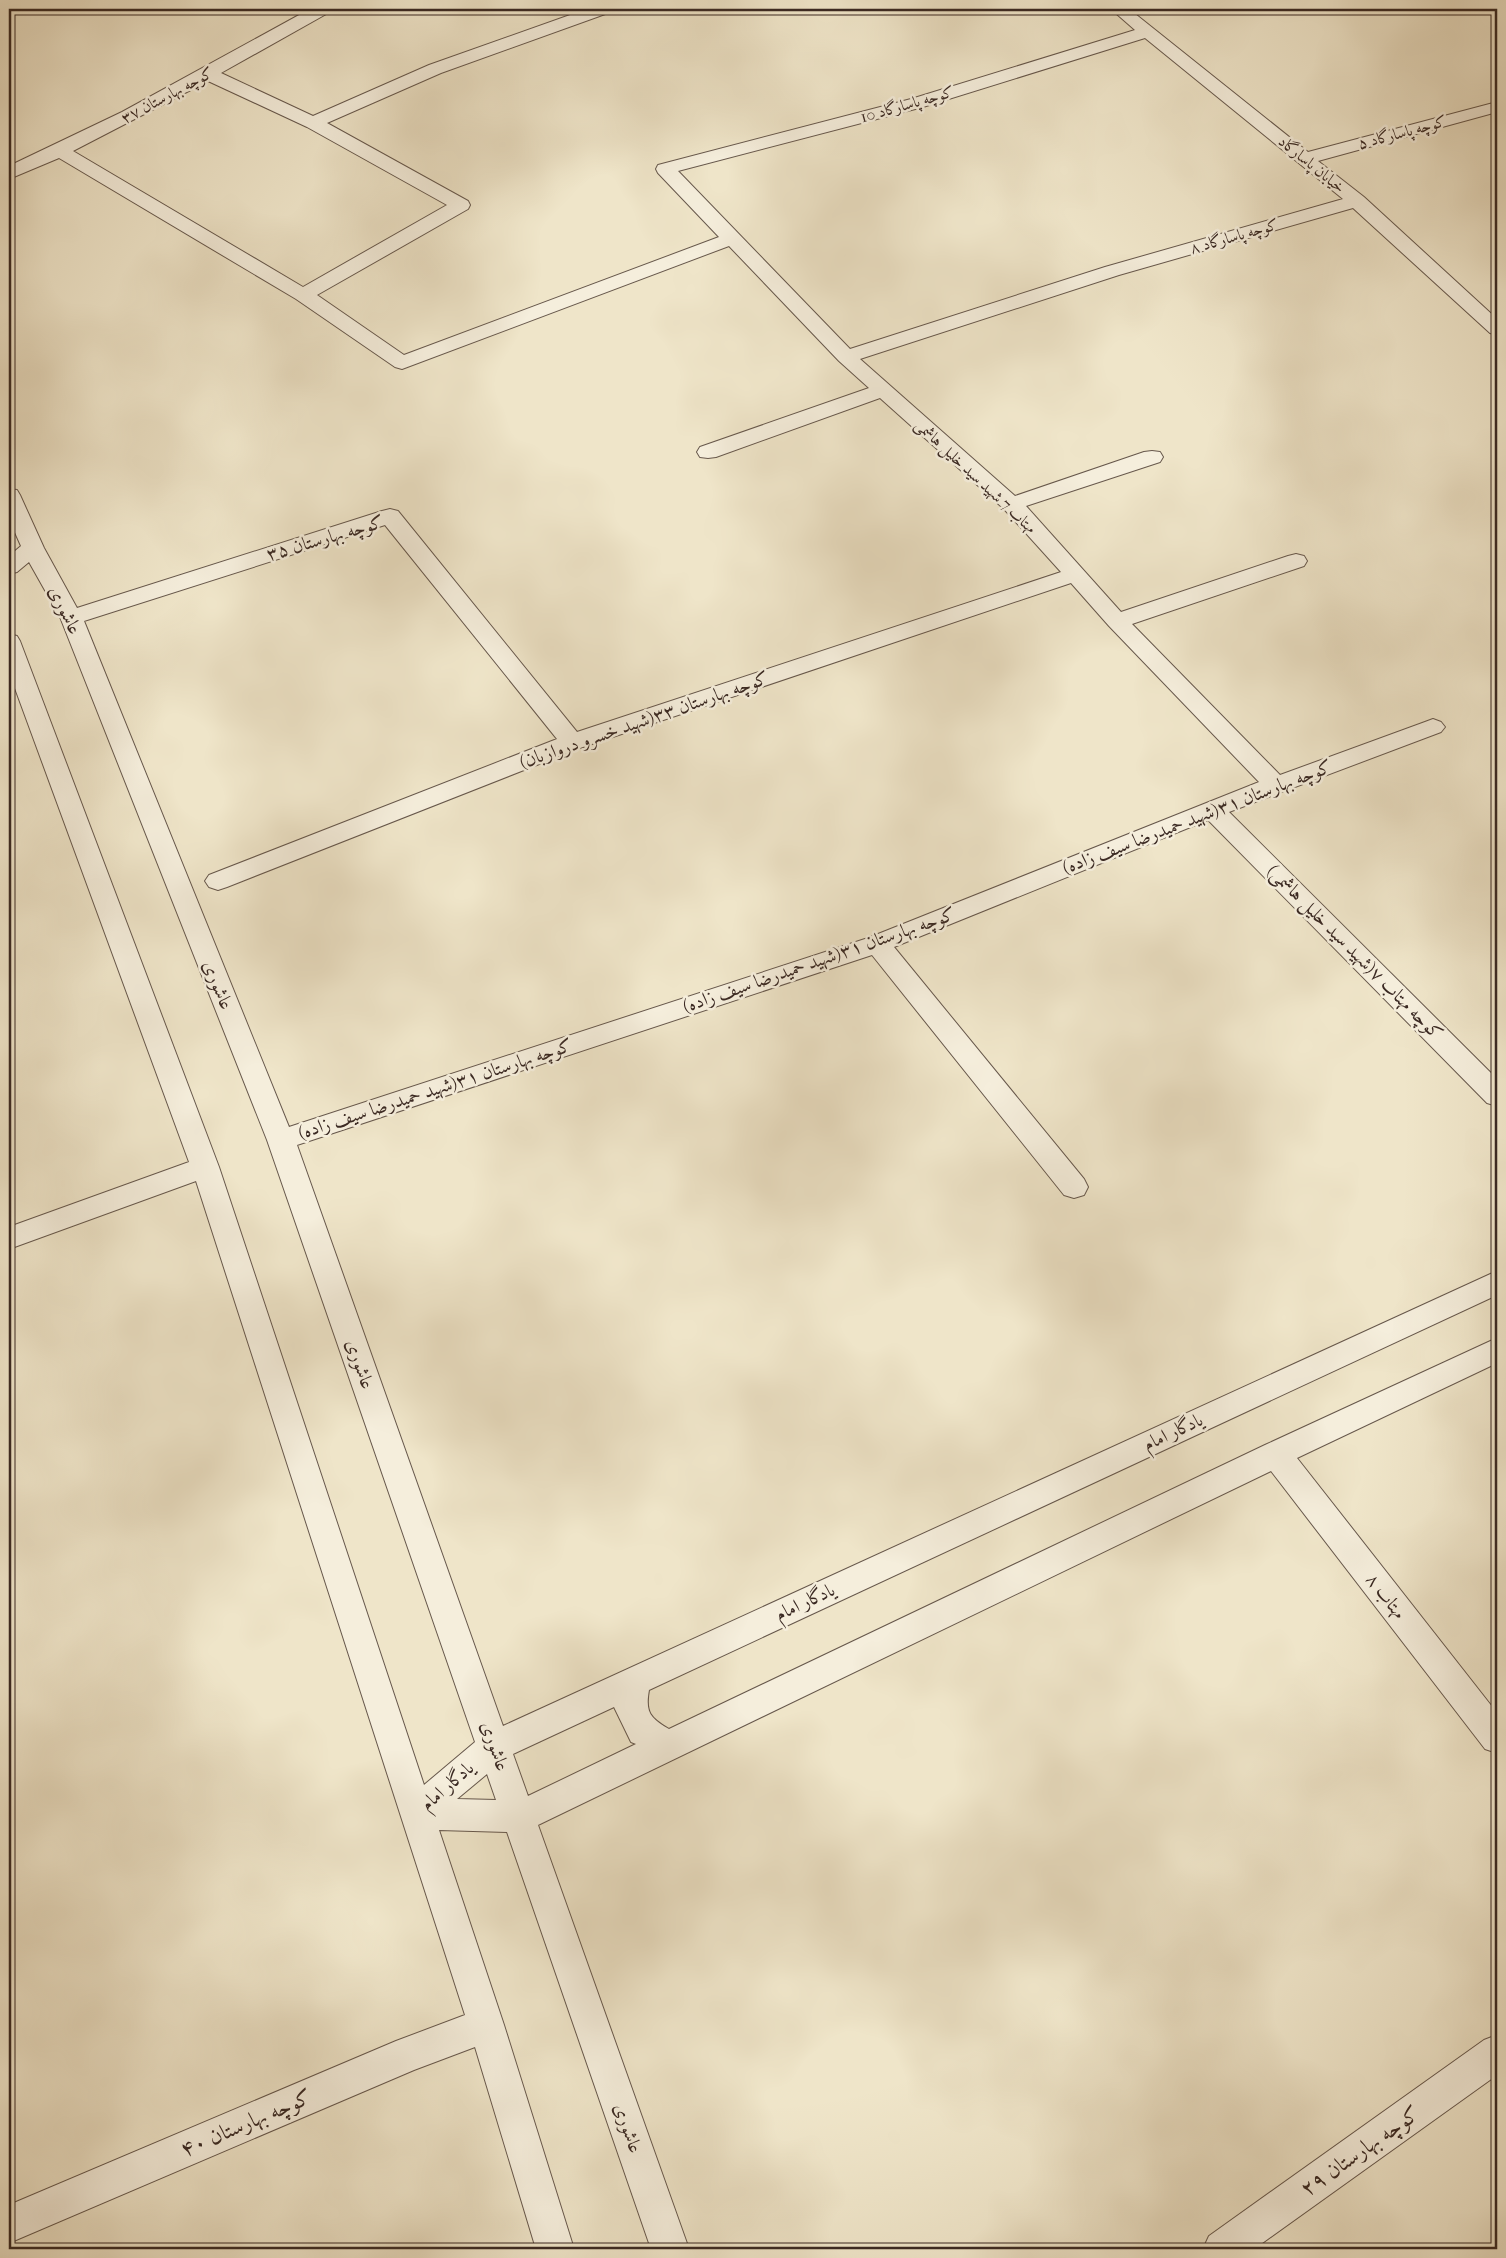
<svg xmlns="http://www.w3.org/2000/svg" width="1506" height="2258" font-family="'IM FELL French Canon',Amiri,serif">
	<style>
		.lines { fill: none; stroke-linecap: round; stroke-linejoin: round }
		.minor-casing { stroke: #67584c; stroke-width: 2 }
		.minor { fill: #f5eedc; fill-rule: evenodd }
		.labels { text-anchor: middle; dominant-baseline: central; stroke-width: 5; stroke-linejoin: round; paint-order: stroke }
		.far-street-label { font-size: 16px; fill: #3a2923; stroke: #f5eedc }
		.street-label { font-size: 19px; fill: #3a2923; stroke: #f5eedc }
		.near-street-label { font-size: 22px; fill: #3a2923; stroke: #f5eedc }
	</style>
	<rect width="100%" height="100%" fill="#efe5c9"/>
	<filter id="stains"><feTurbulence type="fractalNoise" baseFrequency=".004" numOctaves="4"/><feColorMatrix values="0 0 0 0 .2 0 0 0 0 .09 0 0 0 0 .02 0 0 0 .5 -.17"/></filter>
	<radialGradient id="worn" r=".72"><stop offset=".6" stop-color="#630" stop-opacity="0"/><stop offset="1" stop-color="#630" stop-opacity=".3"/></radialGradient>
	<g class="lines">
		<defs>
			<path id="minor" d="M310,9h21l-3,4 -107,60 92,43 116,-51 158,-56h24l-3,4 -167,60 -114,50 141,78 2,4 -2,4 -151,86 87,60 315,-118 -61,-64 -2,-4 2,-4 253,-66 224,-69 -24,-21h18l179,143 189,-50v10l-179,49 46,36 133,122v16l-7,-2 -137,-125 -234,67 -259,84 155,137 129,-44 8,-1 8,1 3,5 -3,5 -134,44 95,106 167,-56 8,-2 8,2 3,5 -3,5 -172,58 148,151 145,-53 8,-3 8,3 4,5 -4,5 -212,80 268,267v27l-10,-3 -279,-283 -314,127 190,232 4,8 -4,8 -10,3 -10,-3 -192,-240 -575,190 206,581 994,-455v24l-848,395c-4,22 1,28 20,39l596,-284 232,-107v25l-200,95 200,255v40l-12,-4 -214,-278 -733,354 151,424h-38l-144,-417 -68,-2 65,195 70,224h-38l-61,-202 -61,23 -405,173v-38l387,-164 69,-26 -269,-834 -187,68v-22l180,-65 -180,-490v-38l8,2 3,5 199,526 205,618 51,-43 -208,-602 -207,-523 -31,-55 -12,10 -8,2v-18l12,-10 -12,-27v-30l8,1 3,5 24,53 33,60 305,-97 8,-2 8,2 179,221 484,-160 -57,-63 -124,-111 -164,59 -8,1 -8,-1 -3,-5 3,-5 169,-59 -30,-27 -110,-115 -327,123 -7,-2 -99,-68 -237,-141 -50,21v-13l113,-54zM1145,38l198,161 -238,68 -255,82 -172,-178 245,-64zM208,81l99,46 140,78 -144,82 -230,-136zM385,525l172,214 -348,136 -4,6 4,6 9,3 9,-3 353,-139 491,-165 38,43 150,156 -391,156 -579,189 -205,-506zM614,1707l17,35 5,2 -108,52 -15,-42zM487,1774l9,26 -39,-1z
				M1497,2035v40l-243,174h-51l6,-13 275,-196z"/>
		</defs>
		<use href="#minor" class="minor-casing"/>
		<use href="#minor" class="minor"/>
	</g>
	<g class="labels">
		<g class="far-street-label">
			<text transform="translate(167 95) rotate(-28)">کوچه بهارستان ۳۷</text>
			<text transform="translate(907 104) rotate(-16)">کوچه پاسارگاد 10</text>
			<text transform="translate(1402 132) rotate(-15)">کوچه پاسارگاد ۵</text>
			<text transform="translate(1312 164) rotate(39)">خیابان پاسارگاد</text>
			<text transform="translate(1234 236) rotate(-16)">کوچه پاسارگاد ۸</text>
			<text transform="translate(976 476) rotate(43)">مهتاب 7 شهید سید خلیل هاشمی</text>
		</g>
		<g class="street-label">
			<text transform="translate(325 538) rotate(-16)">کوچه بهارستان ۳۵</text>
			<text transform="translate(65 610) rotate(64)">عاشوری</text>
			<text transform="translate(644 720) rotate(-19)">کوچه بهارستان ۳۳(شهید خسرو دروازبان)</text>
			<text transform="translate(1197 817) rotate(-21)">کوچه بهارستان ۳۱(شهید حمیدرضا سیف زاده)</text>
			<text transform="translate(1355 952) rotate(45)">کوچه مهتاب ۷(شهید سید خلیل هاشمی)</text>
			<text transform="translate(819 960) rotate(-19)">کوچه بهارستان ۳۱(شهید حمیدرضا سیف زاده)</text>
			<text transform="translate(218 985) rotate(68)">عاشوری</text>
			<text transform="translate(435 1089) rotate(-18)">کوچه بهارستان ۳۱(شهید حمیدرضا سیف زاده)</text>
			<text transform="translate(360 1364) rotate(71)">عاشوری</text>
			<text transform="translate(1173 1432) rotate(-25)">یادگار امام</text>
			<text transform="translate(1386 1596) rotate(52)">مهتاب ۸</text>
			<text transform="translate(805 1602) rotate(-25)">یادگار امام</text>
			<text transform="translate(495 1746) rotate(71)">عاشوری</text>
			<text transform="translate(447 1786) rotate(-41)">یادگار امام</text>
			<text transform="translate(628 2128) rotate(71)">عاشوری</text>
		</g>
		<g class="near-street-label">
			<text transform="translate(246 2123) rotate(-23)">کوچه بهارستان ۴۰</text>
			<text transform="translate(1360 2151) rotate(-35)">کوچه بهارستان ۲۹</text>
		</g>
	</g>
	<rect width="1506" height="2258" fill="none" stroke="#efe5c9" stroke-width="30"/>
	<rect x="10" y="10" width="1486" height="2238" fill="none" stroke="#3a2923" stroke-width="2.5"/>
	<rect x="15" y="15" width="1476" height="2228" fill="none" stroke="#3a2923"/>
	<rect width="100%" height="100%" filter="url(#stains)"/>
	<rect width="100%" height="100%" fill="url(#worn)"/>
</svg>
